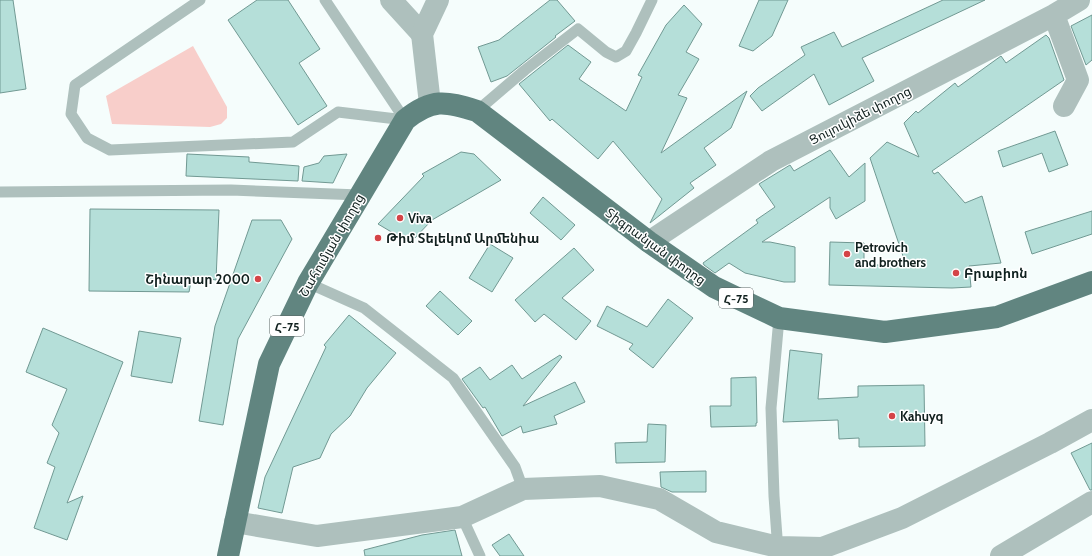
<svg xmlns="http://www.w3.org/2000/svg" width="1092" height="556" font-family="Cabin,'Noto Sans Armenian',sans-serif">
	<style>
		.green { fill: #f8ceca }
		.building { fill: #b5dfd9; stroke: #719993 }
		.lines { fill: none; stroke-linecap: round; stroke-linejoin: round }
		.service { stroke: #aec0bd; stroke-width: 11 }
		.minor { stroke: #aec0bd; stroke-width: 22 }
		.tertiary { stroke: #aec0bd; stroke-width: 22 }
		.trunk { stroke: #618580; stroke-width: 22 }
		.poi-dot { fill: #d44447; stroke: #fff; stroke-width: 1.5 }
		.labels { text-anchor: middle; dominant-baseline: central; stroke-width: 3; stroke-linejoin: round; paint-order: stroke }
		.shield { fill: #fff; stroke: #586362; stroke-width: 1 }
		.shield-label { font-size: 12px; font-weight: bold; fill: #10201e }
		.street-label { font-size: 13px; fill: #10201e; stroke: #fff }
		.poi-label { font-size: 13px; font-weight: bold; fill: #10201e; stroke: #fff; text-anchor: start }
	</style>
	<rect width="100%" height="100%" fill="#f5fdfc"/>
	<path class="green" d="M193,46l34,61v11l-6,6 -11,3 -98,-3 -6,-28z"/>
	<path class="building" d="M0,0h13l13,89 -26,4z
		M257,0h31l32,49 -21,14 28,43 -29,19 -70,-105z
		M550,0h7l18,21 -20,15 1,1 -49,39 -16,6 -13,-35 21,-7z
		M759,0h29l-16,36 -19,15 -14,-5z
		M943,0h42l-123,58 12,23 -45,24 -15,-31 -52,37 -12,-15 8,-8 47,-33 -4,-8 33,-15 8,15z
		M684,5l18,19 -16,28 13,7 -21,36 9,3 -26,55 86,-62 -16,37 -27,20 12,17 -26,18 4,5 -44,35 12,-24 -49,-58 -15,18 -46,-40 -2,2 -31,-37 49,-39 23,17 -12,17 47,32 16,-34 -4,-2 28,-50z
		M1092,15v45l-6,5 -15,-39z
		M1046,35l3,3 15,42 -132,91 2,3 4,-2 27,31 17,-7 19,67 -32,3 2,21 -19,1 -123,-3 1,-43 34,1v22h42l-36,-107 17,-16 32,15 -15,-34 12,-12 2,2 37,-30 3,4 43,-31 5,7z
		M1055,131l13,34 -19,7 -7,-19 -39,14 -5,-16z
		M830,150l19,27 16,-14v38l-29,18 -6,-11v-11l-68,45h8l25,5v35h-11l-39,-9 -16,-10 -14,10 -11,-8 -1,-2 55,-40 -2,-3 19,-13 -16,-23 31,-19 4,6z
		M461,152l13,2 27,26 -69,40 -22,23 -32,-19 46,-48 -2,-2z
		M187,154l62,3v5l50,4 -1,15 -112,-5z
		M347,154l-14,29 -31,-2 2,-14 15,-4 5,-7z
		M543,197l32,28 -14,15 -31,-27z
		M90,209l129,1 -3,70 -24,-4 -3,16 -100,-1z
		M1092,211v23l-60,20 -7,-22z
		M252,220h29l11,19 -54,100 -15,86 -24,-4 16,-95z
		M490,244l23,14 -21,34 -23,-14z
		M574,248l20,22 -32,28 29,23 -15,19 -32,-26 -9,8 -20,-22z
		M440,291l32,30 -14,14 -32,-29z
		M668,299l25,19 -40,50 -24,-19 4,-5 -36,-18 10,-20 40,21z
		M349,315l47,38 -29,35 -17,28 -19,18 -11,24 -27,9 -11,46 -24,-5 7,-31 61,-130 -2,-2z
		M43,328l80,34 -56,141 16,-7 -16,44 -33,-12 21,-61 -8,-4 12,-30 -7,-8 15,-36 -41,-17z
		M139,331l42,7 -9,45 -41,-7z
		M790,350l32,4 -4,45 40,-2v-11l66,-1 1,61 -66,1v-9l-20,1 -1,-19 -55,2z
		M560,355l2,2 -39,49 52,-24 10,20 -31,14 3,8 -34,9 -2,-7 -19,10 -17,-29 -2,1 -21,-29 18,-12 10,13 22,-15 10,14z
		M756,377l1,46h-1v3l-45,1 -1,-21h21v-28z
		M648,424l18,1 -1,37 -49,1 -1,-20 32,-1z
		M1092,443v47h-2l-19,-37z
		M706,471v21h-34l-11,-5 -1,-15z
		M455,530l7,26h-97l-1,-6 58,-15z
		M509,534l15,22h-24l-8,-11z"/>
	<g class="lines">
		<path class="service" d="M200,0l-125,85 -4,29 16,24 23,12 183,-8 45,-30 67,8
			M325,0l80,120
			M477,111l48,-41 53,-41 28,23 10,5 10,-6 10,-18 16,-33
			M0,192l231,-2 129,5
			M308,283l56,25 89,70 62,89 8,22
			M462,517l18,39
			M778,551l-4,-55 -3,-88 8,-90"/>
		<path class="minor" d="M391,0l31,34
			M1054,15l24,65 -14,26
			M649,242l122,-81 283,-146 25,-15
			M235,522l82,14 145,-19 61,-28 77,-3 59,13 57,33 62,15 44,1 80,-30 148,-75 42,-23
			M1001,556l91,-54"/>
		<path class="tertiary" d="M430,104l-8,-70 16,-34"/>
		<path class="trunk" d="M228,556l41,-192 39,-81 97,-163c27,-22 40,-19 72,-9l172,131 65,45 65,31 106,14 112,-15 95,-35"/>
	</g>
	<g class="poi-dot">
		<circle cx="400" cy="218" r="4"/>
		<circle cx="378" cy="238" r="4"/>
		<circle cx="847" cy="254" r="4"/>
		<circle cx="956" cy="273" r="4"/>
		<circle cx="258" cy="279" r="4"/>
		<circle cx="892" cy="416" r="4"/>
	</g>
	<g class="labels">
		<g class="shield">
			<rect x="719" y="288" width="34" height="20" rx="3"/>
			<rect x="270" y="316" width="34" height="20" rx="3"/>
		</g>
		<g class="shield-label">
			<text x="736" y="298">Հ-75</text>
			<text x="287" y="326">Հ-75</text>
		</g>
		<g class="street-label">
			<text transform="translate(860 115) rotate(-27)">Ցուլուկիձե փողոց</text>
			<text transform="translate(331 245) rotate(-60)">Շահումյան փողոց</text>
			<text transform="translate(656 246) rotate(36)">Տիգրանյան փողոց</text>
		</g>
		<g class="poi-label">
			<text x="408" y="218">Viva</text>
			<text x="386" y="238">Թիմ Տելեկոմ Արմենիա</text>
			<text x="855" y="247">Petrovich<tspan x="855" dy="15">and brothers</tspan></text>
			<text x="964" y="273">Բրաբիոն</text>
			<text x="250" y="279" text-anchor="end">Շինարար 2000</text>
			<text x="900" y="416">Kahuyq</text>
		</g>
	</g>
</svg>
